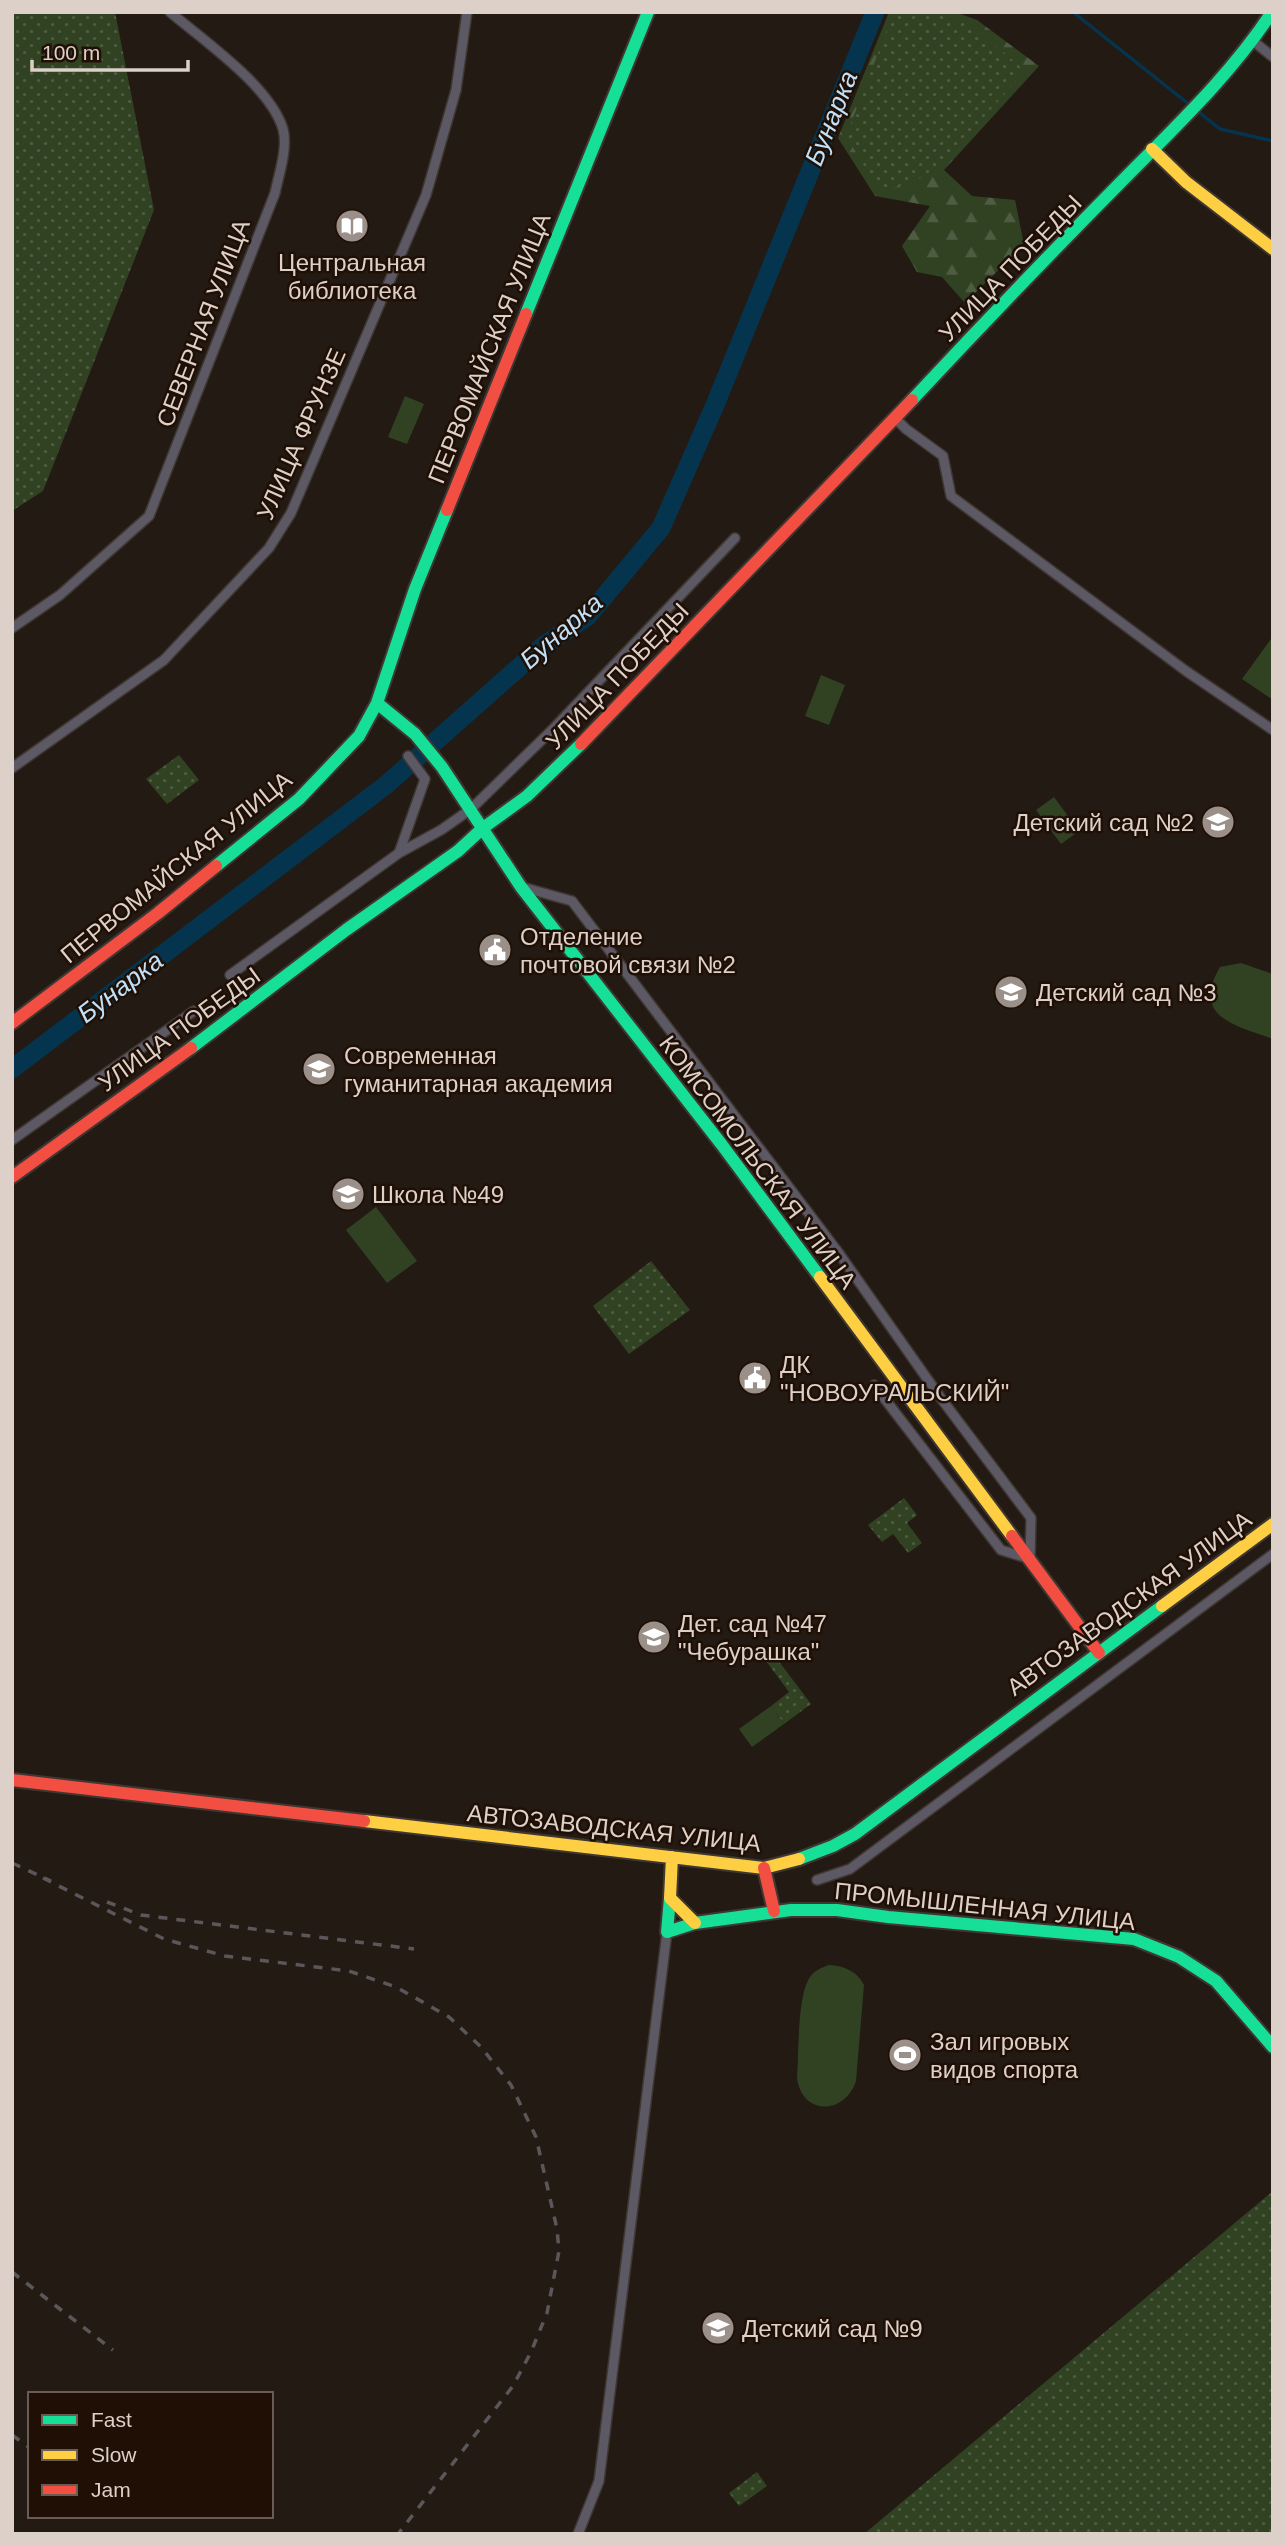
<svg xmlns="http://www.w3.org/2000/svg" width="1285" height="2546" font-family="Helvetica,sans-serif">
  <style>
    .forest { fill: url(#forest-firs) }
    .park { fill: url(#park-dots) }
    .garden { fill: #314223 }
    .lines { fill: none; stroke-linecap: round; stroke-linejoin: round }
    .stream { stroke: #05354e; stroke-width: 3.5 }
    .river { stroke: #05354e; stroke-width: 19 }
    .street-casing { stroke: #3f3732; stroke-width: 12 }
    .fast-casing { stroke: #3f3732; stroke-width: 16 }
    .slow-casing { stroke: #3f3732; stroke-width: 16 }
    .jam-casing { stroke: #3f3732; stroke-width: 16 }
    .street { stroke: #5c5864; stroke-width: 9 }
    .fast { stroke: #16e098; stroke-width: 12 }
    .slow { stroke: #ffcf43; stroke-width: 12 }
    .jam { stroke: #f24e42; stroke-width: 12 }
    .rail { stroke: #5b5659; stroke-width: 3.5; stroke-dasharray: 9 9; stroke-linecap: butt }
    .labels { text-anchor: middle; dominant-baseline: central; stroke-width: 5; stroke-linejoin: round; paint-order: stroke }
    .poi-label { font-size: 24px; fill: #dcd0c9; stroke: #1f0f05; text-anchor: start }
    .street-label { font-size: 24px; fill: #dcd0c9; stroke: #1f0f05 }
    .water-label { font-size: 26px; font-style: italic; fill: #c0e1f9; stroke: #1f0f05 }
  </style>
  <defs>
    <pattern id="forest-firs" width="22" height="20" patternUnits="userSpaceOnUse" patternTransform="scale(1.75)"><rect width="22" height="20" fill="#314223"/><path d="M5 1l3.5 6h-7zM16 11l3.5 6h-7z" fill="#4e5c42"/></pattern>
    <pattern id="park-dots" width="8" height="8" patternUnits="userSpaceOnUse" patternTransform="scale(1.75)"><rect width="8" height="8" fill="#314223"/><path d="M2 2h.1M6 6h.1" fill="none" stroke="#4e5c42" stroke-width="1.8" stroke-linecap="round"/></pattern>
  </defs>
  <rect width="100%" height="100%" fill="#231a13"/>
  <path class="forest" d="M889,12H955L977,20L1039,66L944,170L972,196L1015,200L1024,245L965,303L942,277L917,272L902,246L930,206L875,196L838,138Z"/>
  <path class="park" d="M12,12H115L154,210L43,491L12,511Z
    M894,12H935L976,28L1025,71L942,164L917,180L880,192L846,136Z
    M179,755L199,780L167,804L146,779Z
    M651,1261L690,1310L629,1354L593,1306Z
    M904,1498L917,1515L907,1523L922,1543L908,1553L893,1534L882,1542L868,1525Z
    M774,1655L811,1704L784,1724L771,1706L789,1692L766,1661Z
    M1273,2191V2534H864Z
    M757,2472L767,2486L739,2506L729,2493Z"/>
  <path class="garden" d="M405,396L424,404L407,444L388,437Z
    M1273,636V700L1242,679Z
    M821,675L845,685L829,725L805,716Z
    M1054,797L1079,831L1061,844L1036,810Z
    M1241,963L1273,974V1039C1234,1025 1191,1017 1220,967Z
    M376,1207L417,1261L387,1283L346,1230Z
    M771,1706L784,1724L752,1747L739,1729Z
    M829,1965C844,1966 857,1971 864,1985L856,2081C845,2115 802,2116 797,2078C799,2054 797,1996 810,1977C815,1970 821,1968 829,1965Z"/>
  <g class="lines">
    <path class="stream" d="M1073,12L1220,129L1273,141"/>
    <path class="river" d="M12,1069L386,785L543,646L588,616L661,528L715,405L875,12"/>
    <defs>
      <path id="street" d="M1253,41L1273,57
        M895,418L906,429L943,456L951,496L1186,671L1273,730
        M12,628L60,595L149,516L275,193C279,174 288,148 283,129C270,86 204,41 170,12
        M12,768L164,660L269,548L291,513L426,195L456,90L467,12
        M399,853L425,779L408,756
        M522,887L572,901L838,1252L940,1397L1031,1518L1030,1559L1001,1550L874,1385
        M230,975L399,853L441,830L471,809L553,729L735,538
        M12,1140L194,1011
        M817,1880L850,1869L1273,1554
        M578,2534L599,2481L667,1932"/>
      <path id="fast" d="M526,314L648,12
        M912,400C980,327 1049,255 1119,184C1173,129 1230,76 1272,12
        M377,703L415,734L442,767L521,887L722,1145L820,1277
        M216,866L299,799L359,736L377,703L415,589L447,510
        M191,1048L346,930L458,851L483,828L527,796L581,744
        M799,1859L833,1846L855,1834L1162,1606
        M670,1898L667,1932L695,1923L791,1910H837L888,1917L1134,1939L1179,1957L1216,1981L1273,2047"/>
      <path id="slow" d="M1152,149L1186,182L1273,249
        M820,1277L1012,1536
        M1162,1606L1273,1524
        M364,1821L764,1868L799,1859
        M672,1857L670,1898L695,1923"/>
      <path id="jam" d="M447,510L526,314
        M581,744L912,400
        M12,1023L158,913L216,866
        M12,1177L191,1048
        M1012,1536L1099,1653
        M12,1780L364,1821
        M764,1868L774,1911"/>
    </defs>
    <use href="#street" class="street-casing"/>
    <use href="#fast" class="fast-casing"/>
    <use href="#slow" class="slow-casing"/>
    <use href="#jam" class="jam-casing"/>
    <use href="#street" class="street"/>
    <use href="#fast" class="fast"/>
    <use href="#slow" class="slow"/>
    <use href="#jam" class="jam"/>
    <path class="rail" d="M12,1863L51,1881
      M43,1878L164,1939L225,1956L349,1971L396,1987L449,2017L481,2047L511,2085L536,2137L557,2229L559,2251L547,2313L531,2352L513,2386L398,2534
      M107,1902L141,1915L414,1949
      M12,2272L113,2350
      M12,2435L30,2448"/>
  </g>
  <defs>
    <symbol id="library-disc" viewBox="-11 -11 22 22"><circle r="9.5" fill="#9b9089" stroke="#1f0f05"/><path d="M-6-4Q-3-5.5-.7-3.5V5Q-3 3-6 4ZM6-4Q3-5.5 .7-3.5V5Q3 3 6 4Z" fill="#fff"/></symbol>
    <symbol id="school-disc" viewBox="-11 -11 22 22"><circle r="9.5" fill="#9b9089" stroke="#1f0f05"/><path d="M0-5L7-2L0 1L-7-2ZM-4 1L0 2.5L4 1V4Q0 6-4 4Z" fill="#fff"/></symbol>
    <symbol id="civic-disc" viewBox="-11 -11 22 22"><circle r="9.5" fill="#9b9089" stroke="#1f0f05"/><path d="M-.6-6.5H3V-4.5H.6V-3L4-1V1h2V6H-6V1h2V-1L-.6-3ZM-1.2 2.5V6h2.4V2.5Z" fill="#fff"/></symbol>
    <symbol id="university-disc" viewBox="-11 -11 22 22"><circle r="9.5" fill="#9b9089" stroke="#1f0f05"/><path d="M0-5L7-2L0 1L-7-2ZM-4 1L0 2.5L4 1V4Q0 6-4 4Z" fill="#fff"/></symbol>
    <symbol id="stadium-disc" viewBox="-11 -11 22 22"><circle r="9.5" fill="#9b9089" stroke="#1f0f05"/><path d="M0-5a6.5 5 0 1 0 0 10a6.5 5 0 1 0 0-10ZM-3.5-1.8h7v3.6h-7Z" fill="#fff"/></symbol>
  </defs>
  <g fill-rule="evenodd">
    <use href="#library-disc" x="333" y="207" width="38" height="38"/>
    <use href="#school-disc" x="1199" y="803" width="38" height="38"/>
    <use href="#civic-disc" x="476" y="931" width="38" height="38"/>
    <use href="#school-disc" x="992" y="973" width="38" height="38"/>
    <use href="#university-disc" x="300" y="1050" width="38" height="38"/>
    <use href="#school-disc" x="329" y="1175" width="38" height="38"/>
    <use href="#civic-disc" x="736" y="1359" width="38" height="38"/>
    <use href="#school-disc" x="635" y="1618" width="38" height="38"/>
    <use href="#stadium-disc" x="886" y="2036" width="38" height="38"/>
    <use href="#school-disc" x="699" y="2309" width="38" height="38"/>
  </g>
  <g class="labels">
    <g class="poi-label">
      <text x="352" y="262" text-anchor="middle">Центральная<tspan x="352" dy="28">библиотека</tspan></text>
      <text x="1194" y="822" text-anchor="end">Детский сад №2</text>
      <text x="520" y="936">Отделение<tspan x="520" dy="28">почтовой связи №2</tspan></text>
      <text x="1036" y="992">Детский сад №3</text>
      <text x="344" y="1055">Современная<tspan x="344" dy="28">гуманитарная академия</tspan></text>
      <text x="372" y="1194">Школа №49</text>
      <text x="780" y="1364">ДК<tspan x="780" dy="28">"НОВОУРАЛЬСКИЙ"</tspan></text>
      <text x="678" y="1623">Дет. сад №47<tspan x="678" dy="28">"Чебурашка"</tspan></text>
      <text x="930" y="2041">Зал игровых<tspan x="930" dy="28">видов спорта</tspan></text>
      <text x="742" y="2328">Детский сад №9</text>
    </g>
    <g class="street-label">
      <text transform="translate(1010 268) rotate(-46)">УЛИЦА ПОБЕДЫ</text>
      <text transform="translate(203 323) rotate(-69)">СЕВЕРНАЯ УЛИЦА</text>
      <text transform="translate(489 348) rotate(-68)">ПЕРВОМАЙСКАЯ УЛИЦА</text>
      <text transform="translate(301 434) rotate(-66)">УЛИЦА ФРУНЗЕ</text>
      <text transform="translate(617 676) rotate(-46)">УЛИЦА ПОБЕДЫ</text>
      <text transform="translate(176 867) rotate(-39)">ПЕРВОМАЙСКАЯ УЛИЦА</text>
      <text transform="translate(179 1029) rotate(-36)">УЛИЦА ПОБЕДЫ</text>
      <text transform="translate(758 1162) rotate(53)">КОМСОМОЛЬСКАЯ УЛИЦА</text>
      <text transform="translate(1129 1603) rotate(-36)">АВТОЗАВОДСКАЯ УЛИЦА</text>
      <text transform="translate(614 1828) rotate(6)">АВТОЗАВОДСКАЯ УЛИЦА</text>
      <text transform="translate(985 1906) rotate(6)">ПРОМЫШЛЕННАЯ УЛИЦА</text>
    </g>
    <g class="water-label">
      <text transform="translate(831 118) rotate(-68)">Бунарка</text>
      <text transform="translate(561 631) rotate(-41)">Бунарка</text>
      <text transform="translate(120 987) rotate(-37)">Бунарка</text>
    </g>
  </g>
  <rect width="1285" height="2546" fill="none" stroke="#dcd0c9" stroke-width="28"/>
  <rect x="28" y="2392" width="245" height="126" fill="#1f0f05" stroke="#6b5c53" stroke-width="2"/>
  <rect x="42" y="2415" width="35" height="10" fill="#16e098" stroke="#6b5c53" stroke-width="2"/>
  <text x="91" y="2427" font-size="21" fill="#dcd0c9">Fast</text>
  <rect x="42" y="2450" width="35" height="10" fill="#ffcf43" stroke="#6b5c53" stroke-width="2"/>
  <text x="91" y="2462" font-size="21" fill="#dcd0c9">Slow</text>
  <rect x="42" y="2485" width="35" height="10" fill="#f24e42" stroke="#6b5c53" stroke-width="2"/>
  <text x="91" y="2497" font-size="21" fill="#dcd0c9">Jam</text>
  <path d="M32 60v10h156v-10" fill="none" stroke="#dcd0c9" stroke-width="3.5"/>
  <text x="42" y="60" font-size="21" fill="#dcd0c9" stroke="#1f0f05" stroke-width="5" paint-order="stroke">100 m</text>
</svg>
